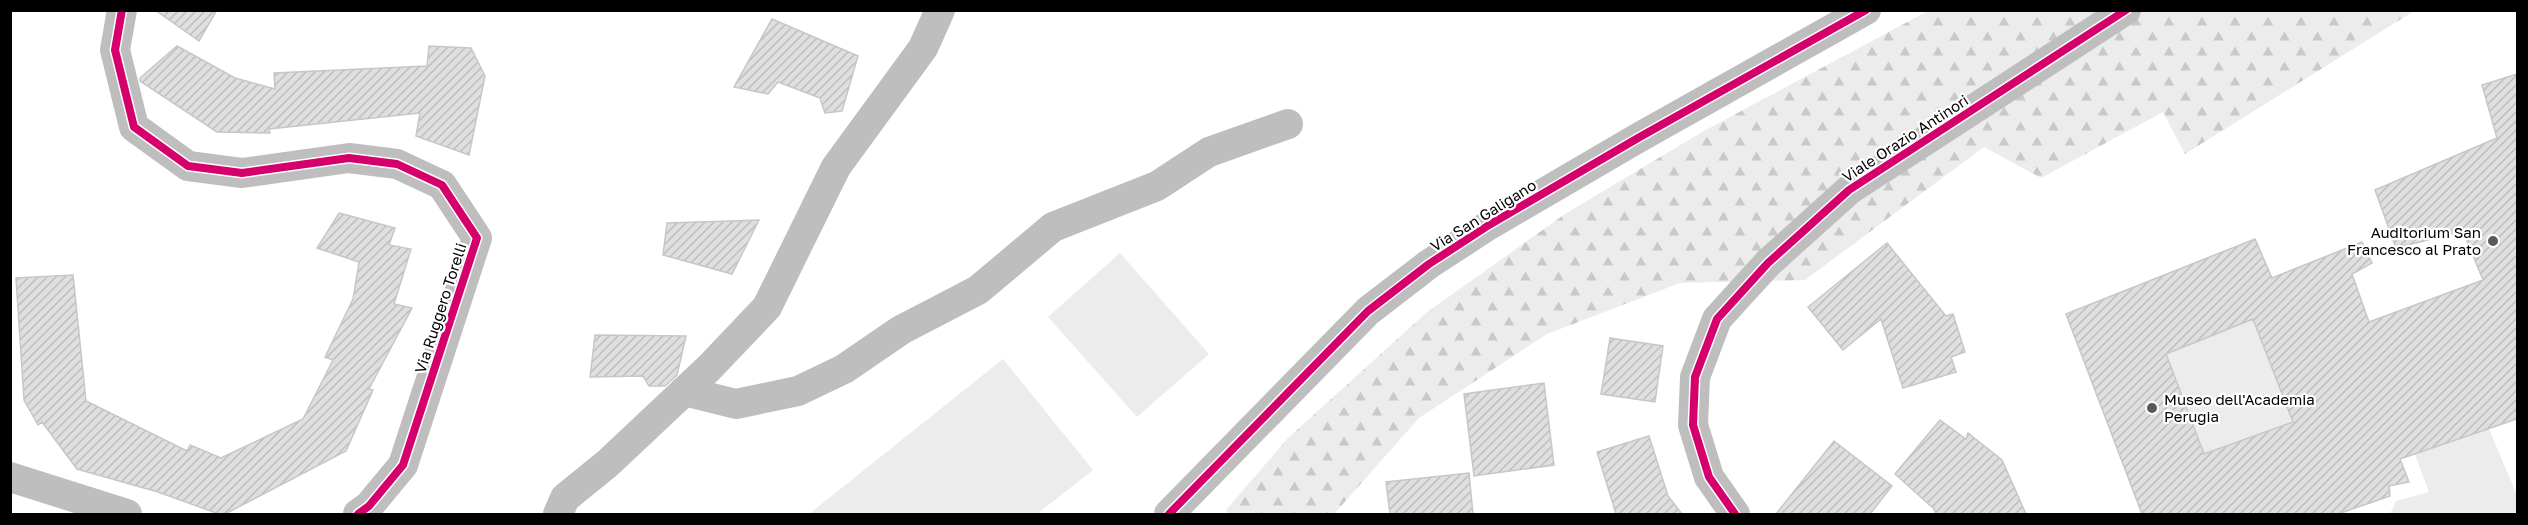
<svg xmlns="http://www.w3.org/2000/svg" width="2528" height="525" font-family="'Golos Text',sans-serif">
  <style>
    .forest { fill: url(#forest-firs) }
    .garden { fill: #ececec }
    .building { fill: url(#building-hatch); stroke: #c7c7c7; stroke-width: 1.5; fill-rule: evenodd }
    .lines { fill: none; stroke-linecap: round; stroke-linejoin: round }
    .minor { stroke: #bebebe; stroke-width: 30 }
    .cycleway-casing { stroke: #fff; stroke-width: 11 }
    .cycleway { stroke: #d6006c; stroke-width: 8 }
    .poi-dot { fill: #595959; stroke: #fff; stroke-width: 2 }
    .labels { text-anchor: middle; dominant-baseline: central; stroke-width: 4.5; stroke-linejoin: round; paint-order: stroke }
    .street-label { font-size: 15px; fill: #000; stroke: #fff }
    .poi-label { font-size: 15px; fill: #000; stroke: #fff; text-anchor: end }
  </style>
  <defs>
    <pattern id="forest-firs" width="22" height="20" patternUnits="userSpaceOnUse" patternTransform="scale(1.5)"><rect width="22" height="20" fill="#ececec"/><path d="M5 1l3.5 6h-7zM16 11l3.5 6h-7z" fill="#c9c9c9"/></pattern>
    <pattern id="building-hatch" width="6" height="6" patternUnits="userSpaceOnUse" patternTransform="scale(1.5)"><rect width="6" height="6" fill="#dfdfdf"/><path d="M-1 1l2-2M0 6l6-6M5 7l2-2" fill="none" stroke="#bebebe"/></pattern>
  </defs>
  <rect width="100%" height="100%" fill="#fff"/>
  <path class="forest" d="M1928,11H2414L2185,154L2163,112L2041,178L1984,147L1805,280L1680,283L1547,334L1419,418L1334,514H1230L1226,510L1287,439L1426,313L1565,214L1702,132Z"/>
  <path class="garden" d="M1120,253L1209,354L1137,417L1048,317Z
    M2253,319L2293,422L2204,454L2166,354Z
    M1003,359L1093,470L1037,514H809Z
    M2489,429L2517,495V514H2390L2396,501L2429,492L2415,454Z"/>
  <path class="building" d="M155,10H217L199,41Z
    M772,19L858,56L842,111L825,113L820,98L778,82L768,94L734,87Z
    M177,46L235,78L275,89L274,73L427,66L429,46L471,48L485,76L469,155L416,136L420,113L269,129L270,133L217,132L140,81V78Z
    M2517,74V419L2400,459L2409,482L2389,486L2390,496L2338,514H2142L2066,314L2255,239L2272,278L2362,242L2372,263L2352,274L2369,322L2483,280L2463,231L2396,248L2375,190L2497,138L2482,85ZM2253,319L2293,422L2204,454L2166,354Z
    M339,213L395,228L389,245L411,249L394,304L412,308L369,389L373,390L346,451L225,514H219L158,492L77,469L42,422L38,425L24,400L16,278L73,275L86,401L187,451L190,445L221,458L303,419L333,360L325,357L353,299L359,262L317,248Z
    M759,220L732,274L663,255L667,223Z
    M1887,243L1946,316L1953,314L1965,352L1951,357L1956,372L1903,388L1881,319L1843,350L1808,307Z
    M595,335L686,336L677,375L665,386H649L643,376L590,377Z
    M1610,338L1663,346L1655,402L1601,394Z
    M1544,383L1554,465L1474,476L1464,394Z
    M1940,420L1966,439L1968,433L2002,460L2026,514H1936L1934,509L1895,474Z
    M1649,436L1668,496L1682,514H1616L1597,452Z
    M1834,441L1892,486L1870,514H1776Z
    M1469,473L1473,514H1390L1386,482Z"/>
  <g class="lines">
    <path class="minor" d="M122,10L115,50L134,127L188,166L242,173L349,158L397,164L442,185L477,238L403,465L369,506L358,514
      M684,391L736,404L798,391L844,369L901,330L978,290L1053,227L1157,186L1209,152L1288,124
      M10,477L127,514
      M558,514L565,498L608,463L709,368L767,307L836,167L923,48L940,10
      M1169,514L1368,311L1429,264L1489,225L1638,138L1866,10
      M1735,514L1709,477L1693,425L1695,377L1717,319L1768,263L1849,190L2126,10"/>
    <defs>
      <path id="cycleway" d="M122,10L115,50L134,127L188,166L242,173L349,158L397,164L442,185L477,238L403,465L369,506L358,514
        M1169,514L1368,311L1429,264L1489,225L1638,138L1866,10
        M1735,514L1709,477L1693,425L1695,377L1717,319L1768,263L1849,190L2126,10"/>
    </defs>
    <use href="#cycleway" class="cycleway-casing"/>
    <use href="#cycleway" class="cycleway"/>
  </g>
  <g class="poi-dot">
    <circle cx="2493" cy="241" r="6"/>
    <circle cx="2152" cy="408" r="6"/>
  </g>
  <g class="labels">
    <g class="street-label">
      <text transform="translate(1905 138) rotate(-33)">Viale Orazio Antinori</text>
      <text transform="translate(1483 215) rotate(-32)">Via San Galigano</text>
      <text transform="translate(440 308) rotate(-72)">Via Ruggero Torelli</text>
    </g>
    <g class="poi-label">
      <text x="2481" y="232">Auditorium San<tspan x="2481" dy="17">Francesco al Prato</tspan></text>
      <text x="2164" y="399" text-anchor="start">Museo dell'Academia<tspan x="2164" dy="17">Perugia</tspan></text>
    </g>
  </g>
  <rect width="2528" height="525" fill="none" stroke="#000000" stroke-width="24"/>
</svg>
